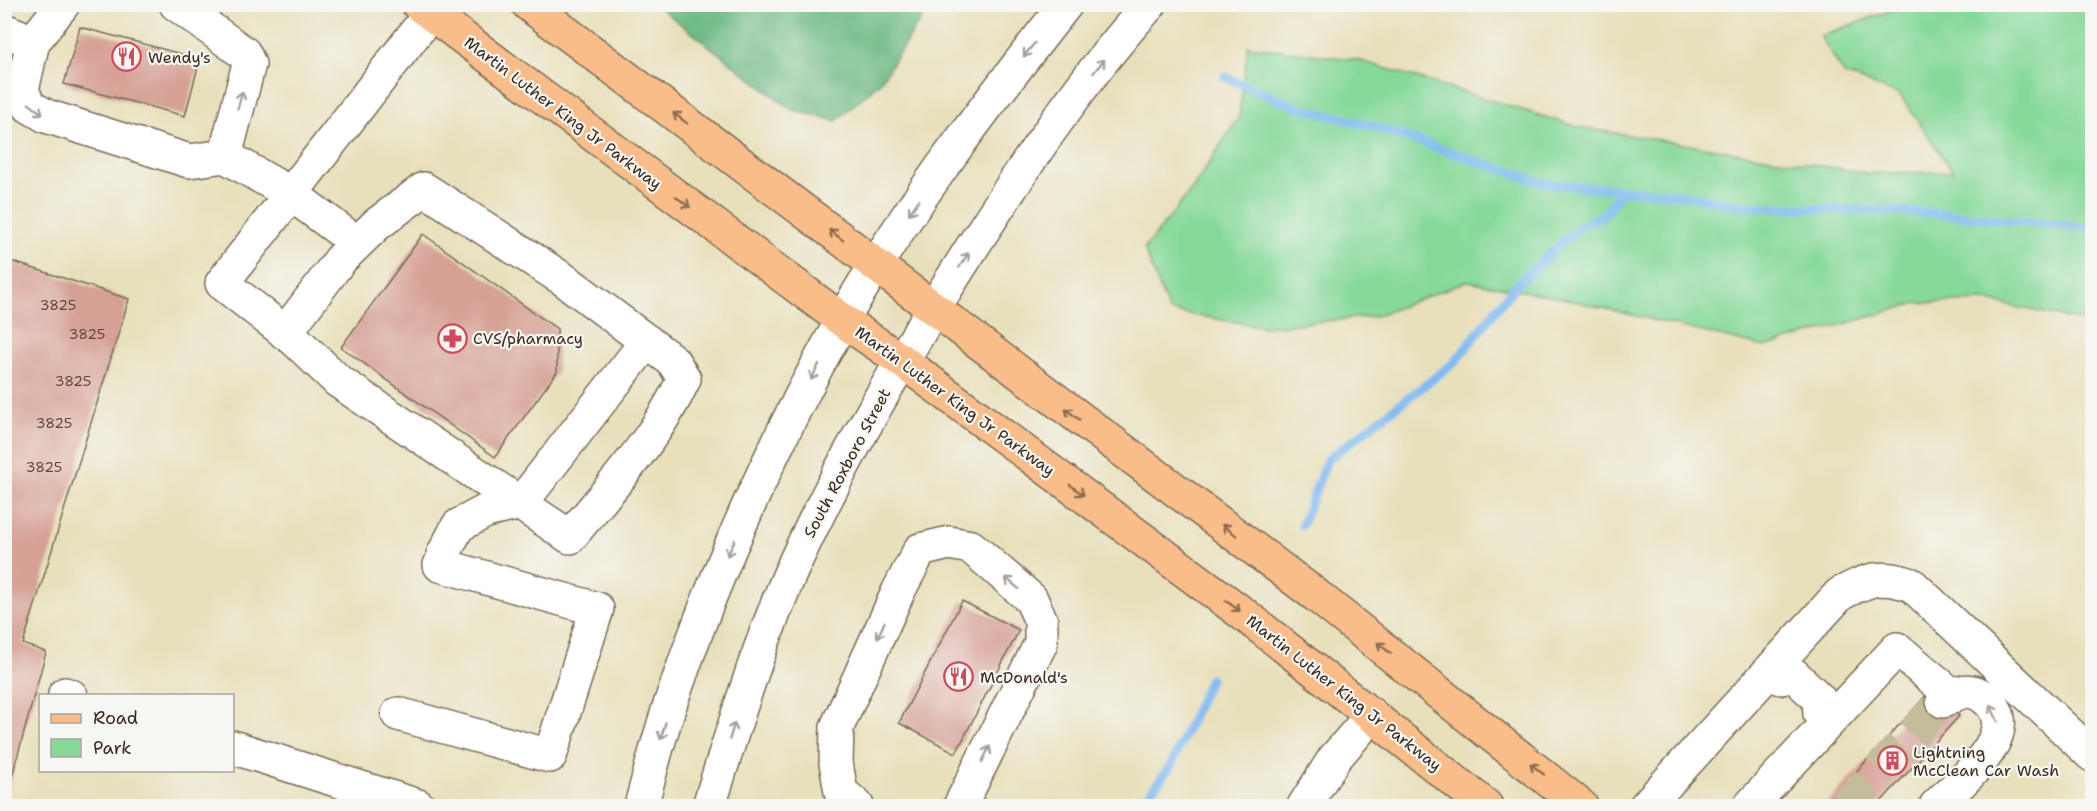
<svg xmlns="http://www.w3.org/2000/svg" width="2097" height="811" font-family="'Shantell Sans',sans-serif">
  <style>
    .green { fill: #86d99a; stroke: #60825c; stroke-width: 1.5 }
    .forest { fill: #6cb982; stroke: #547250; stroke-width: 1.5 }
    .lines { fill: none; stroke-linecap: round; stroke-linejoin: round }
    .stream { stroke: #81bbf2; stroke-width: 9 }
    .building { fill: #d6a094 }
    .minor-tunnel { stroke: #c5bc9c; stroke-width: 33; stroke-dasharray: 33 16; stroke-linecap: butt }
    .minor-casing { stroke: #786a55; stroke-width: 36 }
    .major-casing { stroke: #786a55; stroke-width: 36 }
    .minor { stroke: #fff; stroke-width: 33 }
    .major { stroke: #f9bd89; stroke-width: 33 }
    .oneway { stroke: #a79f9a }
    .oneway2 { stroke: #906c4e }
    .labels { text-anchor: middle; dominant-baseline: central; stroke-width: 4.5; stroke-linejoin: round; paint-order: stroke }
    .number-label { font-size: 14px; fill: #62483c }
    .poi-label { font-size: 16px; fill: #3b2a1e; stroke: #f6f6f2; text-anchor: start }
    .street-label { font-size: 16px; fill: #3b2a1e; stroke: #f6f6f2 }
  </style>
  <rect width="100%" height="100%" fill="#f6f6f2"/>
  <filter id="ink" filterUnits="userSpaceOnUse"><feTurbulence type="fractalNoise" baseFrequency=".0167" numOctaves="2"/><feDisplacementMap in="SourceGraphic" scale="12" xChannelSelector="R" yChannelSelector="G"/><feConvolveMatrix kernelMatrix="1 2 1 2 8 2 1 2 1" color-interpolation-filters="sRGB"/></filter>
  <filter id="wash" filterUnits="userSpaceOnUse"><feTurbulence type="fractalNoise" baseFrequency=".008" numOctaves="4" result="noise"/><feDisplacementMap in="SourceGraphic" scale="24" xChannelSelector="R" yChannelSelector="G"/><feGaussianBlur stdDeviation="1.35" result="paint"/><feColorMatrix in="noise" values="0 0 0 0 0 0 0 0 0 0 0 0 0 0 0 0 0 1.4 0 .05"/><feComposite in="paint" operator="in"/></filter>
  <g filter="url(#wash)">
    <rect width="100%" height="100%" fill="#e8e0bb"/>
    <path class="green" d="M1909,4L2092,5V323L1988,301L1917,303L1765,347L1562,298L1467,281L1376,316L1266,327L1169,311L1144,249L1193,188L1239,117L1248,46L1358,60L1578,127L1866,173L1953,172L1900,95L1844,74L1820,36Z"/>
    <path class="forest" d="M656,5H930L880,82L836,121L792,110Z"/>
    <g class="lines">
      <path class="stream" d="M1225,77L1294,106L1375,127L1547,184L1677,194L1746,206L1932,213L2092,228
        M1302,525L1327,460L1455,362L1515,286L1580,226L1604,215L1622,190
        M1140,806L1170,767L1210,679"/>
    </g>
    <g id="blocks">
      <path class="building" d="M80,27L200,59L185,116L64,84Z
        M423,234L557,329V372L495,457L341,347Z
        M4,259L129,299L23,644L46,652L5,802Z
        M962,601L1019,630L956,753L899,723Z
        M1931,690L1959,716L1877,806H1825Z"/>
    </g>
  </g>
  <g filter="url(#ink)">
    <use href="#blocks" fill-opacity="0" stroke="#786a55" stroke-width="1.5"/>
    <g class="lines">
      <path class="minor-tunnel" d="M1845,806L1943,701"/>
      <defs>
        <path id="minor" d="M63,4L33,42L22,90L29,106L46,116L189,161L225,156L291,194L357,243
          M176,4L244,53L249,64L225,156
          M4,30L33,42
          M285,333L341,259L376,225L424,189L566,281L673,361L684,379C657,438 610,488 570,537L338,381L295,340L222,283L430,14
          M443,555L458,526L486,511L521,503L647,341
          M1770,671L1781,678L1794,675L1819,699L1820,714
          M65,694L71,696
          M398,714L550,756L597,609L440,565
          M232,747L418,806
          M641,806C651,770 660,732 673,696C716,570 777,435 843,319C907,208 986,105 1066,4
          M709,806C735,723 761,637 797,558C850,444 914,337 982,232C1033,153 1086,75 1150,4
          M857,806L841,792L836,763L837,727L899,590L920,550L949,543L971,547L1031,599L1041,621V643L960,806
          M1304,806L1334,759L1372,715
          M1646,806L1840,594C1869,579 1881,574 1912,585L2092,755
          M1750,806L1897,649L1952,695
          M1936,806C1959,783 2027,731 1985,698C1969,686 1958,692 1943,701"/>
        <path id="major" d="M418,4L842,320L902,361L1246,616L1486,806
          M528,4L1317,596L1581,806"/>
      </defs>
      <use href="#minor" class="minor-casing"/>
      <use href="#major" class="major-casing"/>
      <use href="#minor" class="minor"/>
      <use href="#major" class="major"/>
    </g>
    <defs><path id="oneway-shaft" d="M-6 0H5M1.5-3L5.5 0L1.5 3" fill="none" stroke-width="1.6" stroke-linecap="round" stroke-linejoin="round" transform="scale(1.5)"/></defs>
    <g class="oneway">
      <use href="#oneway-shaft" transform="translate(1029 50) rotate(129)"/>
      <use href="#oneway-shaft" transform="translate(1099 66) rotate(-51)"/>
      <use href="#oneway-shaft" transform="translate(240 100) rotate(-75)"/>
      <use href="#oneway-shaft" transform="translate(36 109) rotate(37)"/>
      <use href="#oneway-shaft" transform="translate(914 207) rotate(125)"/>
      <use href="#oneway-shaft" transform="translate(964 260) rotate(-57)"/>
      <use href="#oneway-shaft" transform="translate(815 372) rotate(117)"/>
      <use href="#oneway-shaft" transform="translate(731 548) rotate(115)"/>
      <use href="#oneway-shaft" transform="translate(1012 583) rotate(-139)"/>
      <use href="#oneway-shaft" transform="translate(881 630) rotate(114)"/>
      <use href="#oneway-shaft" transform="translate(1994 713) rotate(-115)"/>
      <use href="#oneway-shaft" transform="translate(663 731) rotate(106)"/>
      <use href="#oneway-shaft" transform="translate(732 731) rotate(-73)"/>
      <use href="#oneway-shaft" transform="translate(986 754) rotate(-64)"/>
    </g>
    <g class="oneway2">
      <use href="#oneway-shaft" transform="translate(680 118) rotate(-143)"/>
      <use href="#oneway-shaft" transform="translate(683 202) rotate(37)"/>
      <use href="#oneway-shaft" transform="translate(836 235) rotate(-143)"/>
      <use href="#oneway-shaft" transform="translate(1072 414) rotate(-143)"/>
      <use href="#oneway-shaft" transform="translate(1077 490) rotate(37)"/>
      <use href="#oneway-shaft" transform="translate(1229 530) rotate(-143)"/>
      <use href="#oneway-shaft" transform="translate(1233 606) rotate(36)"/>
      <use href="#oneway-shaft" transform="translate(1384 648) rotate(-142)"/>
      <use href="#oneway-shaft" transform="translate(1537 769) rotate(-141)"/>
    </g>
  </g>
  <defs>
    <symbol id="restaurant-ring" viewBox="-11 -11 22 22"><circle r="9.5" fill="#f6f6f2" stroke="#d1495b" stroke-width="1.5"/><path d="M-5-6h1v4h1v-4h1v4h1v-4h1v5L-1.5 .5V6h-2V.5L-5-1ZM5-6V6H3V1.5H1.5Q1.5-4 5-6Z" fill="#d1495b"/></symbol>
    <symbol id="pharmacy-ring" viewBox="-11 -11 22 22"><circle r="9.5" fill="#f6f6f2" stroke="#d1495b" stroke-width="1.5"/><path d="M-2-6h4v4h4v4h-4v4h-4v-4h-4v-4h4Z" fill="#d1495b"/></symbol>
    <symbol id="building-ring" viewBox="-11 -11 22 22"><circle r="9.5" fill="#f6f6f2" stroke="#d1495b" stroke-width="1.5"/><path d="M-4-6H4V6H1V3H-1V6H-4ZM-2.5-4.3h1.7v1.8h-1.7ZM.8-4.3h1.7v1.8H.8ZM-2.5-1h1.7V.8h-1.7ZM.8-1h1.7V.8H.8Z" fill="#d1495b"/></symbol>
  </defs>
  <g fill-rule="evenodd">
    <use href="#restaurant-ring" x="110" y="40" width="33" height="33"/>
    <use href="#pharmacy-ring" x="436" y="322" width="33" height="33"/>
    <use href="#restaurant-ring" x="942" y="660" width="33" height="33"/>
    <use href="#building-ring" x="1876" y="744" width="33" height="33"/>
  </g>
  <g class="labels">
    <g class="number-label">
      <text x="58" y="305">3825</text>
      <text x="87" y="334">3825</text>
      <text x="73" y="381">3825</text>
      <text x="54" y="423">3825</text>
      <text x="44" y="467">3825</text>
    </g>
    <g class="poi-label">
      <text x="148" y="57">Wendy's</text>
      <text x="473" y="338">CVS/pharmacy</text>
      <text x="980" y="677">McDonald's</text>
      <text x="1913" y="752">Lightning<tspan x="1913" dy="18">McClean Car Wash</tspan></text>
    </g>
    <g class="street-label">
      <text transform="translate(563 113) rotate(37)">Martin Luther King Jr Parkway</text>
      <text transform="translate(955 401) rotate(36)">Martin Luther King Jr Parkway</text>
      <text transform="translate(847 463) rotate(-62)">South Roxboro Street</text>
      <text transform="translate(1344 693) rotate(38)">Martin Luther King Jr Parkway</text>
    </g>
  </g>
  <rect width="2097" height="811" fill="none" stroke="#f6f6f2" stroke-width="24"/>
  <rect x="39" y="694" width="195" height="78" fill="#f6f6f2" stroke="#aba49d" stroke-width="1.5"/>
  <rect x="51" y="714" width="30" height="9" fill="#f9bd89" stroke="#aba49d" stroke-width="1.5"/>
  <text x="93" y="724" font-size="18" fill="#3b2a1e">Road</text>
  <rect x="51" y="739" width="30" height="18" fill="#86d99a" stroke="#aba49d" stroke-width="1.5"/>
  <text x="93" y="754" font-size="18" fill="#3b2a1e">Park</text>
</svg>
